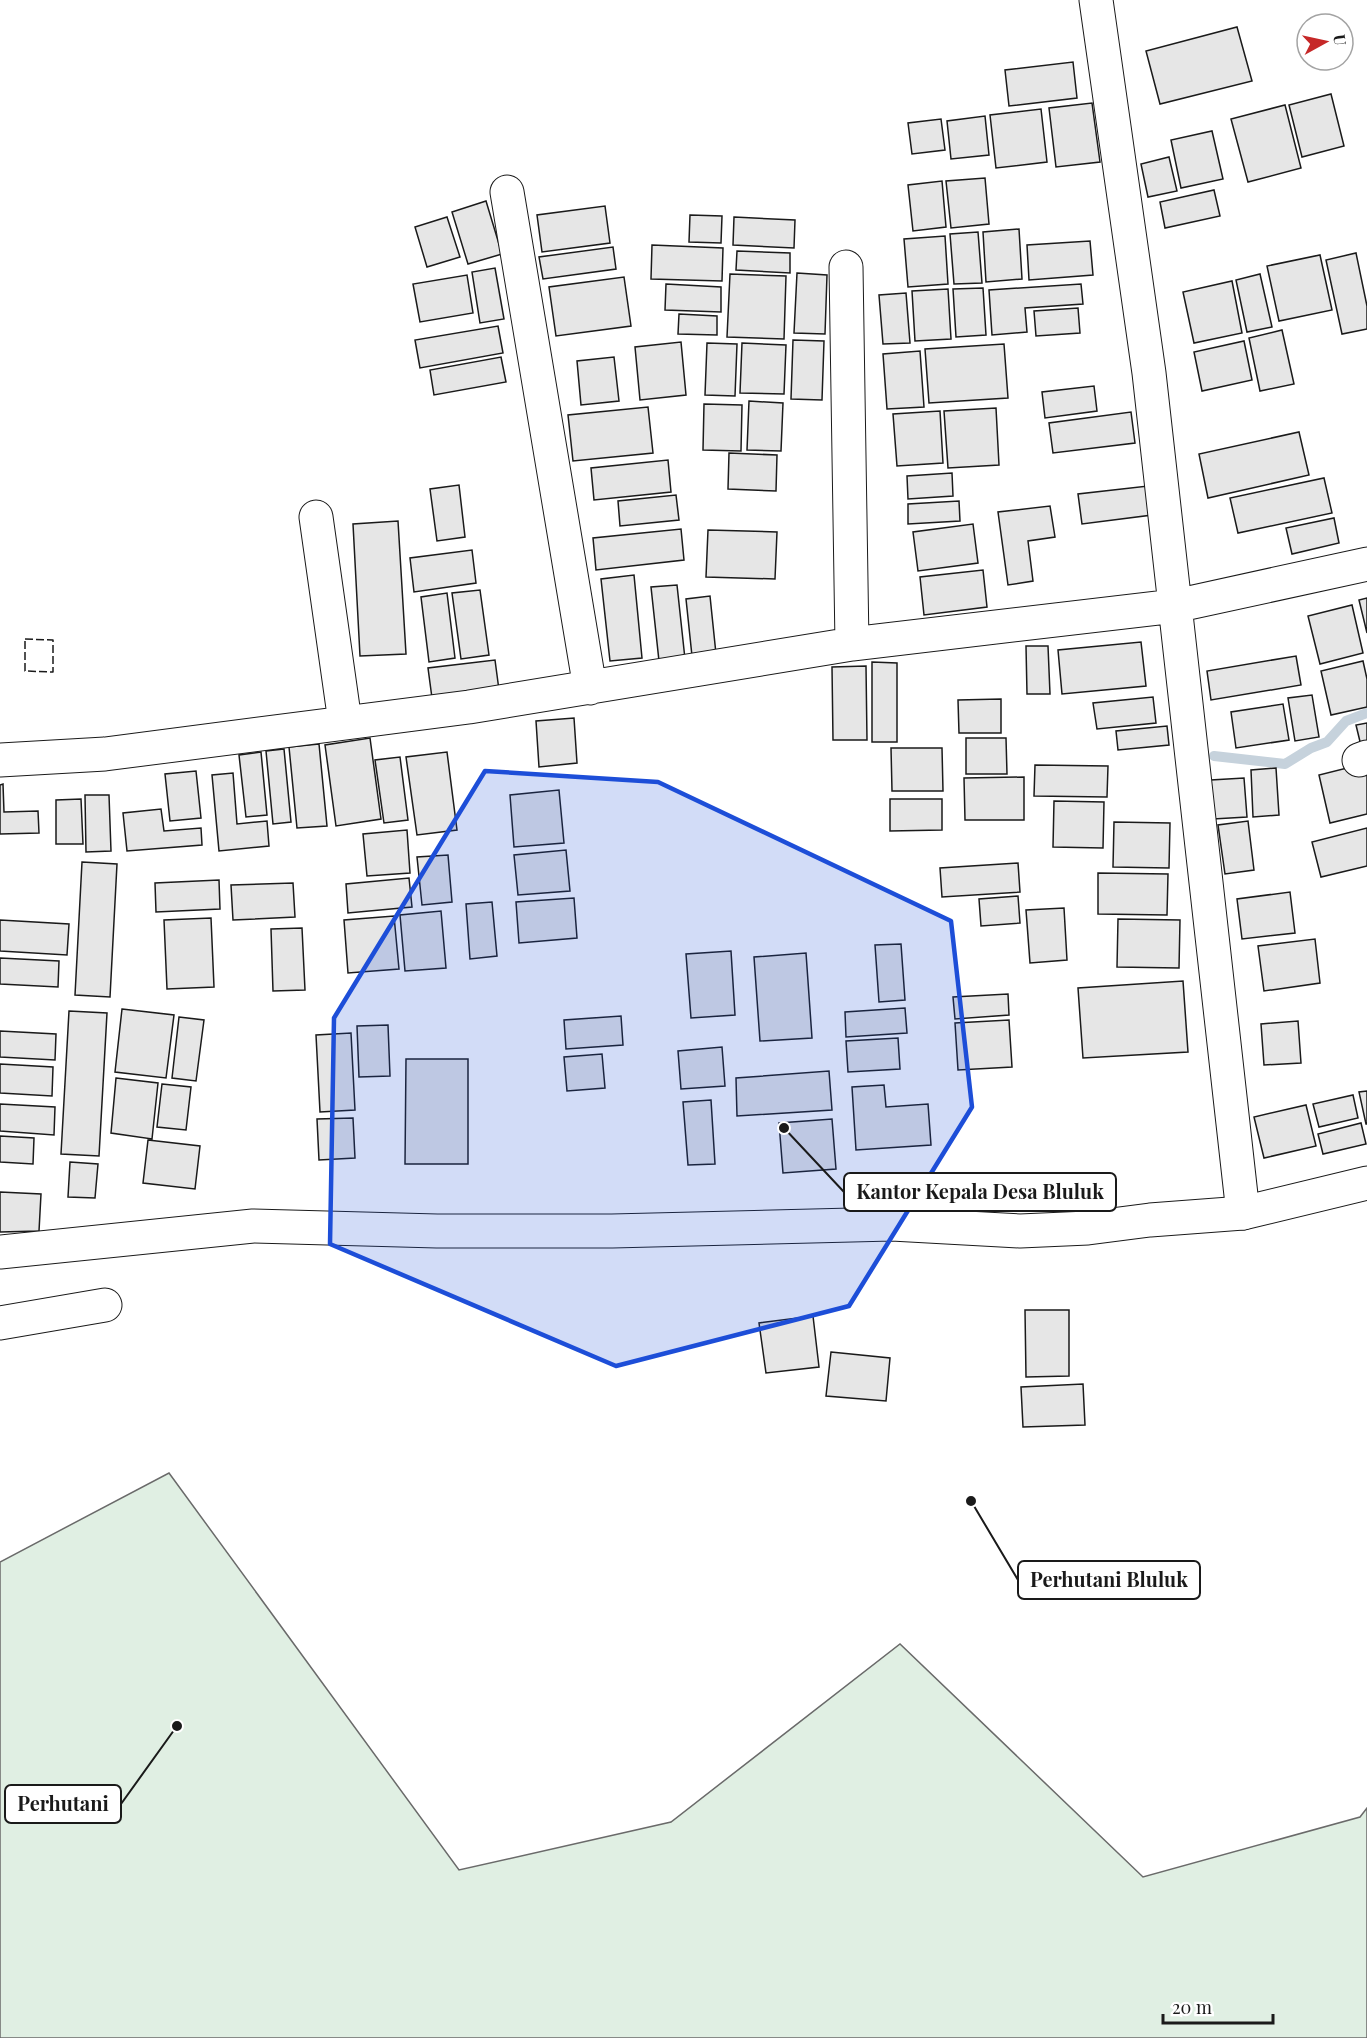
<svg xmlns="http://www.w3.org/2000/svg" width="1367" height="2038" font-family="'Playfair Display',serif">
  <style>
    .green { fill: #e0efe3; stroke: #6a6a6a; stroke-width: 1.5 }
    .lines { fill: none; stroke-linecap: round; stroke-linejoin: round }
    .stream { stroke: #c6d2dc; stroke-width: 10 }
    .building { fill: #e6e6e6; stroke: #1a1a1a; stroke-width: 1.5 }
    .minor-casing { stroke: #1a1a1a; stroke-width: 35 }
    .secondary-casing { stroke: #1a1a1a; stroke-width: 35 }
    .minor { stroke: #fff; stroke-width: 33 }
    .secondary { stroke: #fff; stroke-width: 33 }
    .fence { stroke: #1a1a1a; stroke-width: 1.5; stroke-dasharray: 8 3; stroke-linecap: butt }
    .marked { fill: #1d4ed8; fill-opacity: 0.2; stroke: #1d4ed8; stroke-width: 4.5; stroke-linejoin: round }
    .leader { fill: none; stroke: #1a1a1a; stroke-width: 2 }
    .callout-dot { fill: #1a1a1a; stroke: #fff; stroke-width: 2 }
    .callout { fill: #fff; stroke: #1a1a1a; stroke-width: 2 }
    .callout-label { font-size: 20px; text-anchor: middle; font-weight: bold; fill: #1a1a1a }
  </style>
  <rect width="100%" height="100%" fill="#fff"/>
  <path class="green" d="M169,1473L459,1870L671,1822L900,1644L1143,1877L1360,1817L1367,1808V2038H0V1562Z"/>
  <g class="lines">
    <path class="stream" d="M1214,756L1285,764L1311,748L1327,742L1346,721L1367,713"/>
  </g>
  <path class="building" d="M1237,27L1252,81L1160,104L1146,51Z
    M1073,62L1077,98L1009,106L1005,70Z
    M1331,94L1344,146L1302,157L1289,105Z
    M1092,103L1100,162L1056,167L1049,108Z
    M1285,105L1301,168L1248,182L1231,119Z
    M1041,109L1047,162L996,168L990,115Z
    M985,116L989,155L951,159L947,121Z
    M941,119L945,150L912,154L908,123Z
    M1212,131L1223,179L1181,188L1171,140Z
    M1169,157L1177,191L1148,197L1141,164Z
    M985,178L989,224L951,228L946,181Z
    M942,181L946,227L913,231L908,185Z
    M1214,190L1220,216L1165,228L1160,202Z
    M486,201L502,254L468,264L452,212Z
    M605,206L610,243L542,252L537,215Z
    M690,215L722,216L721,243L689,242Z
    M447,217L460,257L427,267L415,227Z
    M734,217L795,220L794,248L733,245Z
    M1019,229L1022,279L986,282L983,232Z
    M978,232L982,283L954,284L950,234Z
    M945,236L948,284L908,287L904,239Z
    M1090,241L1093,275L1029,280L1027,245Z
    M652,245L723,248L722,281L651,279Z
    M613,247L616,269L543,279L539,257Z
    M737,251L790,253V273L736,270Z
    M1356,253L1367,306V329L1342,334L1326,260Z
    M1320,255L1332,310L1279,321L1267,266Z
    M495,268L504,319L480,323L472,272Z
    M797,273L827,275L825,334L794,333Z
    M730,274L786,276L784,339L727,337Z
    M1260,274L1272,327L1247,332L1236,280Z
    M467,275L473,313L420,322L413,284Z
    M624,277L631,326L556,336L549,287Z
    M1232,281L1242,333L1194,343L1183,292Z
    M666,284L721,287V312L665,310Z
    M1081,284L1083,304L1025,308L1027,332L992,335L989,290Z
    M983,288L986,335L956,337L953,289Z
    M948,289L951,339L915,341L912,291Z
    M906,293L910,343L883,344L879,295Z
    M1078,308L1080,333L1036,336L1034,311Z
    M679,314L717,316V335L678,334Z
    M498,326L503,353L420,368L415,340Z
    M1282,330L1294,384L1260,391L1249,338Z
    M793,340L824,341L822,400L791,399Z
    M1244,341L1252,380L1202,391L1194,352Z
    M681,342L686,395L640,400L635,347Z
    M707,343L737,344L735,396L705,395Z
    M742,343L786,345L784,394L740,393Z
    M1004,344L1008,398L929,403L925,349Z
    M920,351L924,407L887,409L883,354Z
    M501,357L506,382L434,395L430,370Z
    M614,357L619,401L581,405L577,361Z
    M1094,386L1097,411L1045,418L1042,392Z
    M749,401L783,403L781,451L747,450Z
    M704,404L742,405L741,451L703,450Z
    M648,407L653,453L573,461L568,415Z
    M996,408L999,465L948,468L944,411Z
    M940,411L943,463L897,466L893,414Z
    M1131,412L1135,443L1053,453L1049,423Z
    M1299,432L1309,475L1208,498L1199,454Z
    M729,453L777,455L776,491L728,489Z
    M668,460L671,492L594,500L591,468Z
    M952,473L953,496L908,499L907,476Z
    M1324,478L1332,513L1238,533L1230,498Z
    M459,485L465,537L437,541L430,489Z
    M1148,486L1152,515L1082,524L1078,494Z
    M676,495L679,520L620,526L618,501Z
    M959,501L960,521L908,524V504Z
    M1050,506L1055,537L1028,541L1033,581L1008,585L998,512Z
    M1334,518L1339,543L1292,554L1286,528Z
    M398,521L406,654L360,656L353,524Z
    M973,524L978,563L918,571L913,532Z
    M681,529L684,560L596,570L593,538Z
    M708,530L777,532L775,579L706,577Z
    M472,550L476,583L414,592L410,558Z
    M983,570L987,607L924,615L920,577Z
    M634,575L642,658L610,661L601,579Z
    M677,585L685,659L659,661L651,587Z
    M480,590L489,655L461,659L452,593Z
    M447,593L455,658L429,662L421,597Z
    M710,596L716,654L692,656L686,599Z
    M1367,598V633L1359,600Z
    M1352,605L1363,653L1320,664L1308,616Z
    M1141,642L1146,686L1062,694L1058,650Z
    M1026,646H1048L1050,694H1027Z
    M1296,656L1301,685L1211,700L1207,671Z
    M495,660L499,690L432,698L428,668Z
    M1363,661L1367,679V707L1331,715L1321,671Z
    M872,662L897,663V742H872Z
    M866,666L867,740H833L832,667Z
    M1312,695L1319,737L1295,741L1288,698Z
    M1153,697L1156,723L1097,729L1093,703Z
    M1001,699V733H959L958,700Z
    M1283,704L1289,740L1236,748L1231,712Z
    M574,718L577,763L539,767L536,721Z
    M1367,723V753L1363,754L1356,725Z
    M1167,726L1169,745L1118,750L1116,731Z
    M370,738L381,819L336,826L325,745Z
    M966,738H1006L1007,774H966Z
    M319,744L327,826L297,828L289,747Z
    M891,748H942L943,791H892Z
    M284,749L291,822L273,824L266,751Z
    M261,752L267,815L246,817L239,755Z
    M447,752L457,830L417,835L406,757Z
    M400,757L408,820L384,823L375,760Z
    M1367,763V814L1330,823L1319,775Z
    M1035,765L1108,766L1107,797L1034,796Z
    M1276,768L1279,815L1253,817L1251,770Z
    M196,771L201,818L170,821L165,774Z
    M233,773L237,824L267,821L269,846L219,851L212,775Z
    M1024,777V820H965L964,778Z
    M1244,778L1247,817L1213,819L1211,780Z
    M3,784L4,812L38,811L39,833L0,834V785Z
    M559,790L564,843L514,847L510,795Z
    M85,795H109L111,851L86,852Z
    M81,799L83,844H56V800Z
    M890,799H942V830L890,831Z
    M1054,801L1104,802L1103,848L1053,847Z
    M161,809L164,831L201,828L202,845L127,851L123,813Z
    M1248,821L1254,870L1225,874L1218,825Z
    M1114,822L1170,823L1169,868L1113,867Z
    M1367,828V866L1321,877L1312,842Z
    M407,830L410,873L367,876L363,834Z
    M566,850L570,891L518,895L514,855Z
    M448,855L452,902L422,905L417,857Z
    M82,862L117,864L110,997L75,995Z
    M1018,863L1020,892L942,897L940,868Z
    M1098,873L1168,874L1167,915L1098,914Z
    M409,878L412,907L348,913L346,884Z
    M219,880L220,909L156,912L155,883Z
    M293,883L295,917L233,920L231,885Z
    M1290,892L1295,933L1242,939L1237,899Z
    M1018,896L1020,923L981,926L979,899Z
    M574,898L577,938L519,943L516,902Z
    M492,902L497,956L470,959L466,904Z
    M1064,908L1067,960L1030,963L1026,910Z
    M441,911L446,968L405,971L400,915Z
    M394,916L399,969L348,973L344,920Z
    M211,918L214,987L167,989L164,920Z
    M1118,919L1180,920L1179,968L1117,967Z
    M0,920L69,924L67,955L0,951Z
    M302,928L305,990L273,991L271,929Z
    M1315,939L1320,983L1264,991L1258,946Z
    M901,944L905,1000L879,1002L875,945Z
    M731,951L735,1015L691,1018L686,954Z
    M806,953L812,1038L760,1041L754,957Z
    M0,958L59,961L58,987L0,984Z
    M1183,981L1188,1052L1083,1058L1078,988Z
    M1008,994L1009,1015L955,1019L953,997Z
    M905,1008L907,1033L846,1037L845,1012Z
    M122,1009L174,1015L166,1078L115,1072Z
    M69,1011L107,1013L99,1156L61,1154Z
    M621,1016L623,1045L566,1049L564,1020Z
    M179,1017L204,1020L196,1081L172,1078Z
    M1009,1020L1012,1067L958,1070L955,1023Z
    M1298,1021L1301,1063L1264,1065L1261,1024Z
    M388,1025L390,1076L359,1077L357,1026Z
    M0,1031L56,1034L55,1060L0,1057Z
    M351,1033L355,1110L320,1112L316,1035Z
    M898,1038L900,1069L848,1072L846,1041Z
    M722,1047L725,1086L681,1089L678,1051Z
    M602,1054L605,1088L567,1091L564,1057Z
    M406,1059H468V1164H405Z
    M0,1064L53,1067L52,1096L0,1093Z
    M829,1071L832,1110L737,1116L736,1078Z
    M116,1078L158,1083L152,1139L111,1133Z
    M162,1084L191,1087L186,1130L157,1127Z
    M884,1085L886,1107L928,1104L931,1145L856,1150L852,1087Z
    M1367,1091V1124H1366L1359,1092Z
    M1353,1095L1358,1118L1319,1127L1313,1104Z
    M711,1100L715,1164L688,1165L683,1102Z
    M0,1104L55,1107L54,1135L0,1131Z
    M1306,1105L1316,1146L1264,1158L1254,1117Z
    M353,1118L355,1158L319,1160L317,1119Z
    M832,1119L836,1169L783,1173L779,1123Z
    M1361,1123L1366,1144L1323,1154L1318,1134Z
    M0,1136L34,1138L33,1164L0,1162Z
    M148,1140L200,1146L195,1189L143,1183Z
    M70,1162L98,1164L95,1198L68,1197Z
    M0,1192L41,1194L39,1231L0,1232Z
    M1025,1310H1069V1376L1026,1377Z
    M813,1316L819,1367L766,1373L759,1323Z
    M831,1352L890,1358L886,1401L826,1396Z
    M1083,1384L1085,1425L1023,1427L1021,1387Z"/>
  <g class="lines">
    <defs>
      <path id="minor" d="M1096,0L1149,373L1243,1213
        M507,192L590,688
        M846,267L852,644
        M316,517L345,722
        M0,760L105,754L469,707L852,644L1175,606L1367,564
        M1359,760L1367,757
        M0,1323L105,1305"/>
      <path id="secondary" d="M0,1252L253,1226L437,1231H612L892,1224L1020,1231L1088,1228L1150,1220L1243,1213L1367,1183"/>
    </defs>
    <use href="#minor" class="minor-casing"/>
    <use href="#secondary" class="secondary-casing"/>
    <use href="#minor" class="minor"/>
    <use href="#secondary" class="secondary"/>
    <path class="fence" d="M25,639L53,640V672L25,671Z"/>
  </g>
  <path class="marked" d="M485,771L658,782L951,921L972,1107L849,1306L616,1366L330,1244L334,1018Z"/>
  <path class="leader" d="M784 1128L844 1192M971 1501L1018 1580M177 1726L121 1804"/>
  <g class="callout-dot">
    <circle cx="784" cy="1128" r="6"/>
    <circle cx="971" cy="1501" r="6"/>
    <circle cx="177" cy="1726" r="6"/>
  </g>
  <g class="callout">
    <rect x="844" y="1173" width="272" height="38" rx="6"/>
    <rect x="1018" y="1561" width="182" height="38" rx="6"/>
    <rect x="5" y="1785" width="116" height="38" rx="6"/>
  </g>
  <g class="callout-label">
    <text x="980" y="1199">Kantor Kepala Desa Bluluk</text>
    <text x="1109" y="1587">Perhutani Bluluk</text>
    <text x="63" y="1811">Perhutani</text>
  </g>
  <g transform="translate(1325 42) rotate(82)"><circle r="28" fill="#ffffff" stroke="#a3a3a3" stroke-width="1.5"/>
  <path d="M0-4.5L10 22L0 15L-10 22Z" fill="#c62828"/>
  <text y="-9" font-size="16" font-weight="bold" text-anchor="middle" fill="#1a1a1a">U</text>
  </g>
  <path d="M1163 2014v9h110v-9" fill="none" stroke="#1a1a1a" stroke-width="3"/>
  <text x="1172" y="2014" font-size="18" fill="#1a1a1a" stroke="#ffffff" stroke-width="4.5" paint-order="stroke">20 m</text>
</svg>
